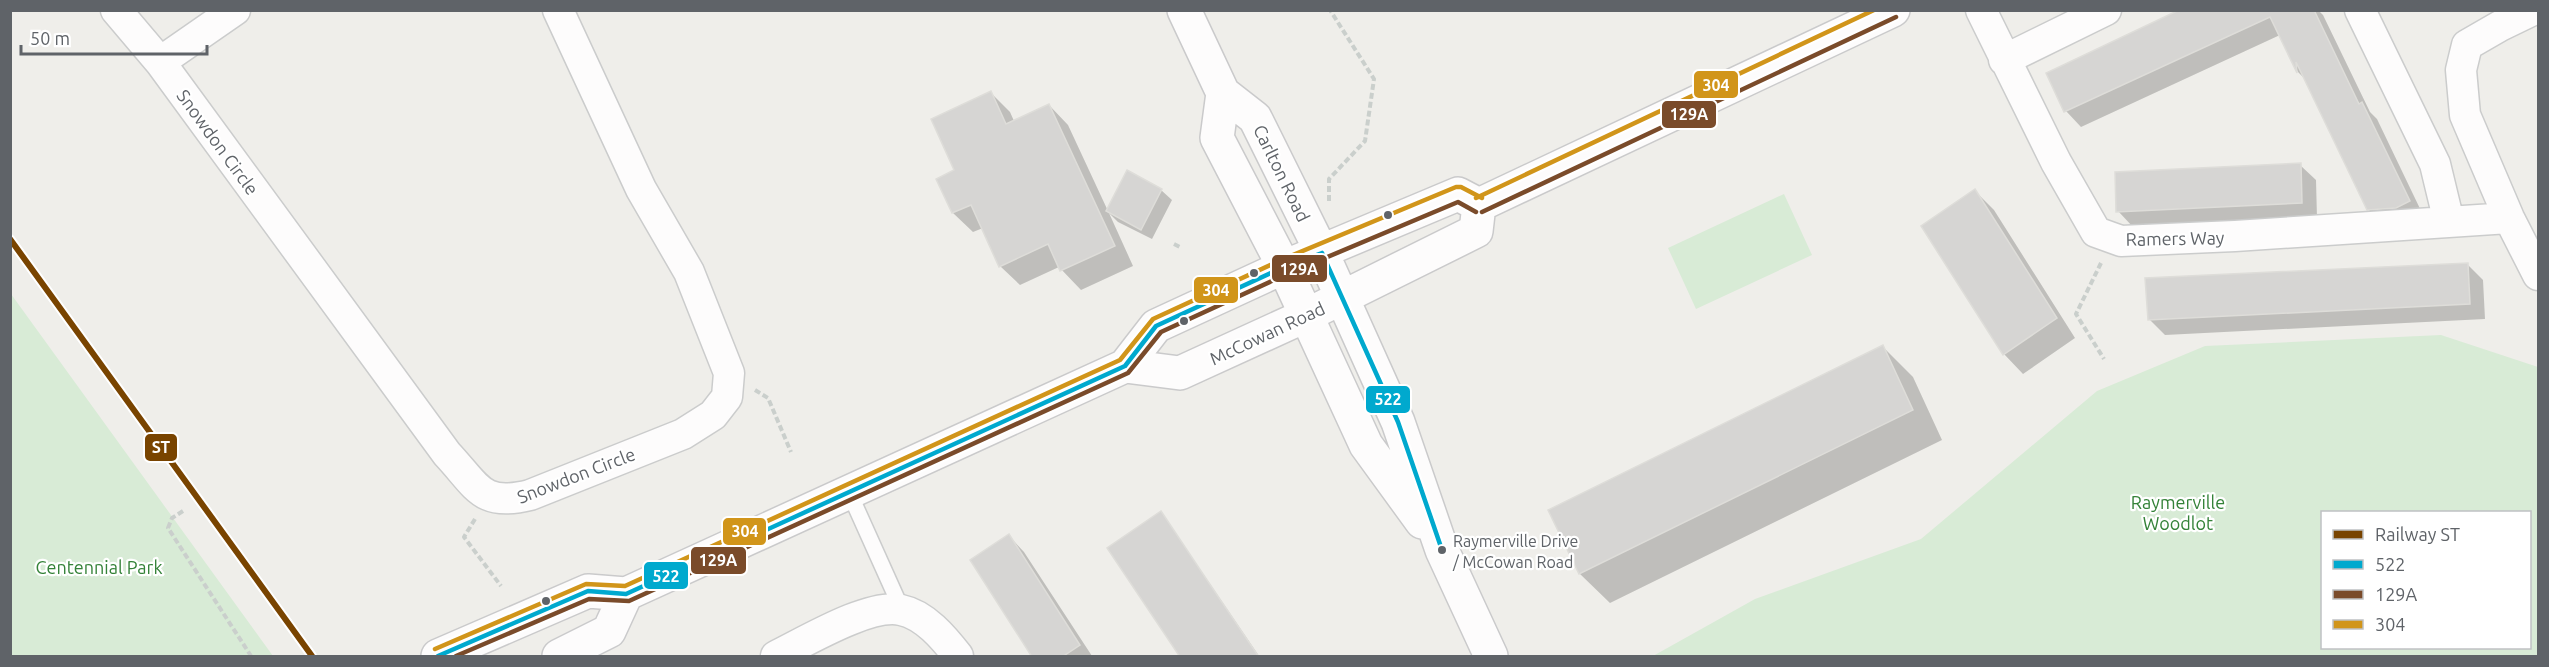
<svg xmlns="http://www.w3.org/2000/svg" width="2549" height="667" font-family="Ubuntu,sans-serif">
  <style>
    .green { fill: #d8ebd6; fill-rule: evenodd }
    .shadow { fill: #0003 }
    .building { fill: #d6d5d3; stroke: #deddd9; stroke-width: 1.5 }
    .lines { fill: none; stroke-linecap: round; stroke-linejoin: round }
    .lane-casing { stroke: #cbcccc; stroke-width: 18 }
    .street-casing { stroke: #cbcccc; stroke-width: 33 }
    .secondary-casing { stroke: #cacacb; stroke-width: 36 }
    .path { stroke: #cacfcc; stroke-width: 4; stroke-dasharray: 6 3; stroke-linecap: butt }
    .lane { stroke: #fdfcfc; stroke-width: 15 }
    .street { stroke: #fdfcfc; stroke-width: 30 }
    .secondary { stroke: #fdfcfc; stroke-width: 33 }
    .bus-1-casing { stroke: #fff; stroke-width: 9 }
    .bus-2-casing { stroke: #fff; stroke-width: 9 }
    .bus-3-casing { stroke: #fff; stroke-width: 9 }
    .bus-1 { stroke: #00a9ce; stroke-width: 4.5 }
    .bus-2 { stroke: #7a4b2a; stroke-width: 4.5 }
    .bus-3 { stroke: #d1951a; stroke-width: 4.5 }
    .rail-1-casing { stroke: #fff; stroke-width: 10 }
    .rail-1 { stroke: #794400; stroke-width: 6 }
    .bus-dot { fill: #5f6368; stroke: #fff; stroke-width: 2 }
    .labels { text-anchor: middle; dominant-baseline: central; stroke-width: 4.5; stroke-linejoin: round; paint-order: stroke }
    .bus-label { font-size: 16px; fill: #5f6368; stroke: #fff; text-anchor: start }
    .street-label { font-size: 18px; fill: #5f6368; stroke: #fff }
    .park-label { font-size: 18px; fill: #348238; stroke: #fff }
    .line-badge { stroke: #fff; stroke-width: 2 }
    .badge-label { font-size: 16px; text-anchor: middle; font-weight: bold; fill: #fff }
  </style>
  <rect width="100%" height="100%" fill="#efeeea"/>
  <path class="green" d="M1784,194L1812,255L1696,309L1668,248Z
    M11,294L273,656H11Z
    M2441,335L2538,367V656H1653L1755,599L1921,539L2097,391L2205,346ZM2322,512H2530V648H2322Z"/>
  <path class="shadow" d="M2185,10H2318L2323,15L2370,112L2377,119L2424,217L2384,225L2368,209L2307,81L2298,72L2280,35L2081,127L2066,111L2048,74Z
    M991,93L1010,112L1014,121L1049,105L1068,125L1108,211L1161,190L1172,200L1152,239L1118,222L1109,213L1133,266L1081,290L1059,267L1020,285L1000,266L983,228L973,232L953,213L956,171Z
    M2300,165L2316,180L2317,218L2133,227L2118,211Z
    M1975,191L1994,210L2075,338L2023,374L2004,354Z
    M2467,264L2483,280L2485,319L2165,335L2149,319Z
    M1883,347L1913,377L1942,440L1610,603L1580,574Z
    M1165,518L1259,656H1182Z
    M1009,536L1024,552L1092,656H1034Z"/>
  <path class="building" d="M2179,10H2314L2359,104L2362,102L2410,201L2396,208L2367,210L2296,62L2297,73L2270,17L2064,112L2046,73Z
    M991,91L1006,124L1049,104L1115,246L1060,271L1048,244L999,267L971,205L952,213L936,179L954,170L931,119Z
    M2301,163L2302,203L2116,212L2115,172Z
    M1127,170L1162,189L1141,230L1106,211Z
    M1975,189L2057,318L2003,355L1921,226Z
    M2468,263L2470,304L2148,320L2145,278Z
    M1883,345L1913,410L1579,574L1548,510Z
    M1161,511L1205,577L1259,657H1180L1107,548Z
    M1009,534L1080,645L1062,657H1032L970,560Z"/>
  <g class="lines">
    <defs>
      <path id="lane" d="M849,492L902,610"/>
      <path id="street" d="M116,10L160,62L447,454C478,487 481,507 530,495L683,434L713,415L727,397L729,373L689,272L641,189L558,10
        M1981,10L2056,162L2096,232L2121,241L2235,236L2509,218
        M2360,10L2435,164L2449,222
        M2533,10L2500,26L2467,45L2461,70L2465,115L2509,218L2538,275
        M2004,60L2106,10
        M160,62L235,10
        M776,656C805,642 869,603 901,610C925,615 944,638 958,656"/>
      <path id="secondary" d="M1184,10L1223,93L1255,118L1322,253L1398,422L1442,550L1491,656
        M1223,93L1217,138L1284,267L1366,445L1422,522
        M1479,205L1893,10
        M1125,366L1180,373L1307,315L1476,231L1479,205
        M438,656L588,591L626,594L1125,366L1156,326L1284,267L1458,194L1479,205
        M559,656L609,631L626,594"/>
    </defs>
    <use href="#lane" class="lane-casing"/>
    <use href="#street" class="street-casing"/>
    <use href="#secondary" class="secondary-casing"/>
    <path class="path" d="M1329,201V179L1365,141L1374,79L1330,10
      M1174,244L1182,248
      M2101,263L2076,314L2104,359
      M755,390L768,398L791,452
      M183,511L172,518L168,528L251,656
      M475,519L464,537L501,586"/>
    <use href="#lane" class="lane"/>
    <use href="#street" class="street"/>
    <use href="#secondary" class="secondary"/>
    <defs>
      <path id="bus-1" d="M1322,253L1398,422L1442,550
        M438,656L588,591L626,594L1125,366L1156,326L1284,267L1322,253"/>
      <path id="bus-2" d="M1482,212L1896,17
        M456,656L589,599L629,601L1128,373L1161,332L1287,274L1458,202L1476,212"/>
      <path id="bus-3" d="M1476,198L1874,10
        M435,649L586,584L625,586L1120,360L1153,319L1281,260L1456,187H1461L1482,198"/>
    </defs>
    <use href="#bus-1" class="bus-1-casing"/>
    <use href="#bus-2" class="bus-2-casing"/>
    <use href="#bus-3" class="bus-3-casing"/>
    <use href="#bus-1" class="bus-1"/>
    <use href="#bus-2" class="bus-2"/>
    <use href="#bus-3" class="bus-3"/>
    <defs>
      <path id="rail-1" d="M10,239L312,656"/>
    </defs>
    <use href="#rail-1" class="rail-1-casing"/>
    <use href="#rail-1" class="rail-1"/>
  </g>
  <g class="bus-dot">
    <circle cx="1388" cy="215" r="5"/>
    <circle cx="1254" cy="273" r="5"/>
    <circle cx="1184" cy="321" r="5"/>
    <circle cx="1442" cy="550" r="5"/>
    <circle cx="546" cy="601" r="5"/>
  </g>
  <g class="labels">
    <g class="bus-label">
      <text x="1453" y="541">Raymerville Drive<tspan x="1453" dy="21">/ McCowan Road</tspan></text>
    </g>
    <g class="street-label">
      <text transform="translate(218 142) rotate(54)">Snowdon Circle</text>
      <text transform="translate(1282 173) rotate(64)">Carlton Road</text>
      <text transform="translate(2175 238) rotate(-1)">Ramers Way</text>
      <text transform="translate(1267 333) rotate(-25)">McCowan Road</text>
      <text transform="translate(576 475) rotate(-21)">Snowdon Circle</text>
    </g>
    <g class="park-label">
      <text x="2178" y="502">Raymerville<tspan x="2178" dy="21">Woodlot</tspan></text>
      <text x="99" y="567">Centennial Park</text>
    </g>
  </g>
  <g class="line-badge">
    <rect x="1693" y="70" width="46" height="29" rx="6" fill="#d1951a"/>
    <rect x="1661" y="100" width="56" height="29" rx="6" fill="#7a4b2a"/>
    <rect x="1271" y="254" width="57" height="29" rx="6" fill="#7a4b2a"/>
    <rect x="1193" y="276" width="46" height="28" rx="6" fill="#d1951a"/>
    <rect x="1365" y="385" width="46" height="29" rx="6" fill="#00a9ce"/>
    <rect x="144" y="433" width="34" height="29" rx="6" fill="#794400"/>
    <rect x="722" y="517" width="45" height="29" rx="6" fill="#d1951a"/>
    <rect x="690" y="546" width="57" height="29" rx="6" fill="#7a4b2a"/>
    <rect x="643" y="561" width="46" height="29" rx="6" fill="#00a9ce"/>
  </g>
  <g class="badge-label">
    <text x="1716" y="91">304</text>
    <text x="1689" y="120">129A</text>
    <text x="1299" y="275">129A</text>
    <text x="1216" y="296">304</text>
    <text x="1388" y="405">522</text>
    <text x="161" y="453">ST</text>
    <text x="745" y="537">304</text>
    <text x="718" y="566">129A</text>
    <text x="666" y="582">522</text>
  </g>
  <rect width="2549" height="667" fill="none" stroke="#5f6368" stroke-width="24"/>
  <rect x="2321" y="511" width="210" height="138" fill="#ffffff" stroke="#bfc1c3" stroke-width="1.5"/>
  <rect x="2333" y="530" width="30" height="9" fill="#794400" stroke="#bfc1c3" stroke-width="1.5"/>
  <text x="2375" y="541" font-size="18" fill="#5f6368">Railway ST</text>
  <rect x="2333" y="560" width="30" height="9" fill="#00a9ce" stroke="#bfc1c3" stroke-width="1.5"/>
  <text x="2375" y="571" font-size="18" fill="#5f6368">522</text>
  <rect x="2333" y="590" width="30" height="9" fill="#7a4b2a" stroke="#bfc1c3" stroke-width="1.5"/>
  <text x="2375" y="601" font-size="18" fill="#5f6368">129A</text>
  <rect x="2333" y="620" width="30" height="9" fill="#d1951a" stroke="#bfc1c3" stroke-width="1.5"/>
  <text x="2375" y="631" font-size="18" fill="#5f6368">304</text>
  <path d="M21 45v9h186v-9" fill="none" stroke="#5f6368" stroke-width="3"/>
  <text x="30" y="45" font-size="18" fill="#5f6368" stroke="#ffffff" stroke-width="4.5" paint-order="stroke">50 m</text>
</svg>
